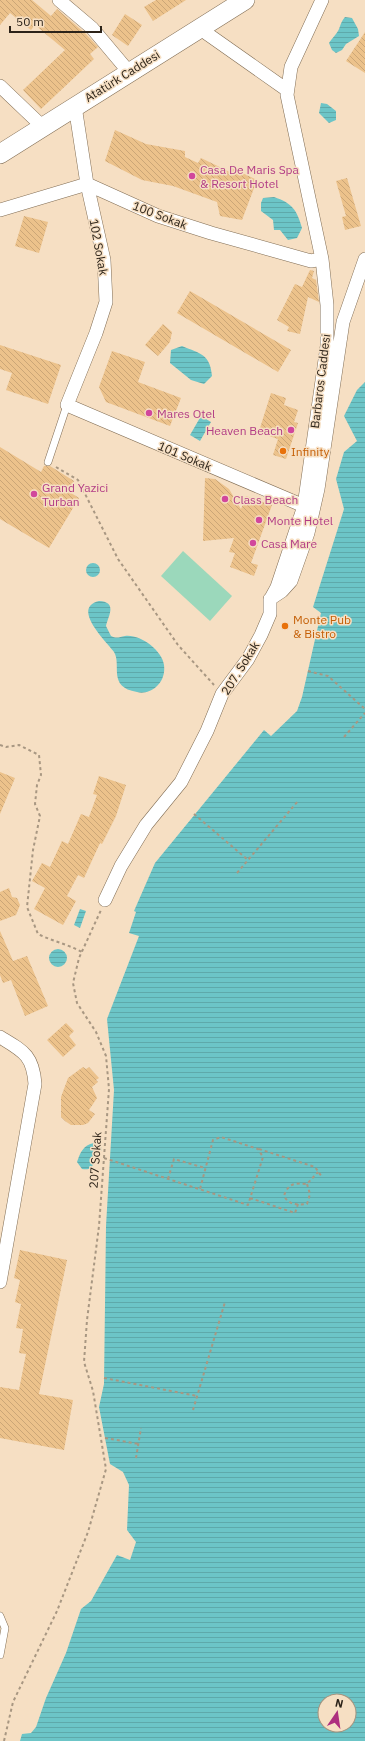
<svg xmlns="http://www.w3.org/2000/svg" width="365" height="1741" font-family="'IBM Plex Sans',sans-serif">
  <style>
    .grass { fill: #9bd8bb }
    .water { fill: url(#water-rules); fill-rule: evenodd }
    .building { fill: url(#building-back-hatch) }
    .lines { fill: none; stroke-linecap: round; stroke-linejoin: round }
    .lane-casing { stroke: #816d54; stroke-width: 8 }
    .street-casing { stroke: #816d54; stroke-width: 14 }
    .secondary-casing { stroke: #816d54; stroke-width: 20 }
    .path { stroke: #a89782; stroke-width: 2; stroke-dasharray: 3 3; stroke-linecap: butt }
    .lane { stroke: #fff; stroke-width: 7 }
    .street { stroke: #fff; stroke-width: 13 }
    .secondary { stroke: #fff; stroke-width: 19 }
    .hotel-dot { fill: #d1479c; stroke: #f6dfc3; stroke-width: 1.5 }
    .food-dot { fill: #e8710a; stroke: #f6dfc3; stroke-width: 1.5 }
    .labels { text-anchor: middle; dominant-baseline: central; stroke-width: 3; stroke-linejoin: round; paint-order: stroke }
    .street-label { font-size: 12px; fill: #2c2319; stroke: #f6dfc3 }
    .hotel-label { font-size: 12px; fill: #b23c85; stroke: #f6dfc3; text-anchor: start }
    .food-label { font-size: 12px; fill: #c56008; stroke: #f6dfc3; text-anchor: start }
  </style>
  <defs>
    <pattern id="water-rules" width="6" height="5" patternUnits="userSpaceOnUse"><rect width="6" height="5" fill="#6cc5c7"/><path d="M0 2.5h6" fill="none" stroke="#5ea9aa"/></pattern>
    <pattern id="building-back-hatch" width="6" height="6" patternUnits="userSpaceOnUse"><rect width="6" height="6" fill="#ecc28b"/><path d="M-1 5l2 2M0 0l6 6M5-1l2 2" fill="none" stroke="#cba677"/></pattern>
  </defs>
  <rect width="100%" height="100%" fill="#f6dfc3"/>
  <path class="grass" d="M183,551L232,596L210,621L161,576Z"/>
  <path class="water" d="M345,17L352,18L358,29L359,36L346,44L342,50L336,53L332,50L329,43C332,38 337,34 339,29C341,24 341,22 345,17Z
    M321,103L327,104L336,111V120L329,123L319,113Z
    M274,197C292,203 297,210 302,228L297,238L288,240L280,230H274L273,220L261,211V203L263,198Z
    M182,346C201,354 210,354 212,376L204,384L191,380L170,363L171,350Z
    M365,382V1741H20L22,1734L31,1733L36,1727L46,1698L66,1653L81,1609L91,1601L117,1555L130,1560L136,1542L127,1530L129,1485L123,1472L110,1464L99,1407L104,1384L106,1226L114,1090L107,1019L139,936L129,933L136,912L134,911L155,863L264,730L271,736L297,711L302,697L321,613L313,607L344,509L336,479L344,452L357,441L344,416L357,390ZM325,1701H349V1725H325Z
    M201,416L211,422L200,441L190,435Z
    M86 570a7 7 0 1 1 14 0a7 7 0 1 1-14 0Z
    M99,601C118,602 108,616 106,626L111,636C117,639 119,637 125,636C140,634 162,650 164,665C165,673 163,681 156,687C151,691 144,694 137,692C107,687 122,665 114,652C108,643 70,608 99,601Z
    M80,909L86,911L80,928L74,925Z
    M49 958a9 9 0 1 1 18 0a9 9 0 1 1-18 0Z
    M94,1143L101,1147L102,1150L94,1154C93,1163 95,1171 82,1169L77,1162C80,1153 83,1145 94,1143Z"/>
  <path class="building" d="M0,0H32L51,16L57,9L86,34L98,47L90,54L94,59L41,109L23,90L65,50L35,25L31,30L10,13L0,25Z
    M156,0H186L153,21L144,7Z
    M125,14L142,25L128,46L112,35Z
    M365,32V73L346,61Z
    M115,130L146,144L185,151V157L198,163L201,158L232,173V168L257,180L242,220L220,216L217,202L173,186L142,180L105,161Z
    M347,178L361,226L345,230L342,217L346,216L336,181Z
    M24,216L48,222L39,253L15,246Z
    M310,270L314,271L312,278L316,280L319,302L308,297L300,334L287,331L289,327L277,320L295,284L302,287Z
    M190,291L291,350L278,372L177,313Z
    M163,324L172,332L170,342L158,356L145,345Z
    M0,345L61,365L48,404L6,390L12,373L0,369Z
    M112,351L145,362L138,382L181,398L170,426L106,402L99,387Z
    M271,393L286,398L284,405L298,410L294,422L298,423L286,459L273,455L278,439L266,435V432L260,428Z
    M0,447L41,472L44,466H50L74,481L68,491L79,498L49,548L0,519Z
    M205,478L215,479L229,489L241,509L246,496L272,505L251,563L258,565L254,576L230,567L235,553L229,552L234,538L203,541Z
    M0,772L15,778L0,814Z
    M99,776L126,785L116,816L102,844L100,843L84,878L78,875L67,896L76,901L63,925L34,909L45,888L32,881L42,863L50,867L62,841L68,844L81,814L89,817L97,795L93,794Z
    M9,888L12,897L17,898L20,905L16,915L0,921V892Z
    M0,931L13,961L27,956L48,1006L25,1016L11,980L3,983L0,975Z
    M66,1023L74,1031L69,1036L76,1045L63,1057L47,1040Z
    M83,1067L86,1069L89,1067L99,1078L96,1080L98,1082L92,1087L97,1098L89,1110L95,1114L88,1123L83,1125H71L65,1121L61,1117V1097L68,1078Z
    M20,1250L67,1260L39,1394L73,1400L64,1450L0,1438V1387L19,1390L26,1354L19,1353L23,1329L16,1328L21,1304L15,1302L20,1280L14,1278Z"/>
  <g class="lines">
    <defs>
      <path id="lane" d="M48,462L67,405
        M0,1616L5,1628L0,1655"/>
      <path id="street" d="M59,0L92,28L129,72
        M199,28L287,90
        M0,86L43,127
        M75,106L87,184L104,260L106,302L96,333L67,405L304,506
        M0,210L87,184L158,216L211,233L311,261L322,259
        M271,598L277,587L304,506L327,346V305L322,259L287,95L291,67L322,0
        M105,900L121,866L146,825L181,782L207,731L222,694L248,659L261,635L270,614V599L282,591L291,581L308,533L318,489L343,322L365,259
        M0,1037C23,1051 33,1055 35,1084L0,1282"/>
      <path id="secondary" d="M0,154L245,0"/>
    </defs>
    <use href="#lane" class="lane-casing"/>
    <use href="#street" class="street-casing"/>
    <use href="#secondary" class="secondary-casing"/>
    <path class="path" d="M56,467L78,480L118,559L178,645L214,685
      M308,671L328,676L365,709
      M344,737L365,713
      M0,745L6,747L19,745L39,755L41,775L37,785L35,804L40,816L33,850L27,907L38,934C52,941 67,944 82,952
      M194,814L248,860
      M237,873L298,801
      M259,1149L315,1167L322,1177
      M104,1158L248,1205L263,1157L258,1149L221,1137L213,1140L200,1189
      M168,1179L174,1159L205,1168
      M307,1184L310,1194L307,1204C297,1205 289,1205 284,1196C288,1183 295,1183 307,1184L318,1172
      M250,1198L295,1213L298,1204
      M104,1378L197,1396
      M193,1410L225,1302
      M105,1438L139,1444
      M136,1458L141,1428
      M4,1741L13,1702L57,1611L88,1532L106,1469L93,1391L84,1362L87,1320L99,1226L109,1089L106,1056L96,1032L77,1003L73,983L79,958L101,910"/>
    <use href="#lane" class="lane"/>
    <use href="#street" class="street"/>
    <use href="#secondary" class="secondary"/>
  </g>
  <g class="hotel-dot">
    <circle cx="192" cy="176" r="4"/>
    <circle cx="149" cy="413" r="4"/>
    <circle cx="291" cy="430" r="4"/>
    <circle cx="34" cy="494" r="4"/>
    <circle cx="225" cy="499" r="4"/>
    <circle cx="259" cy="520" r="4"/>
    <circle cx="253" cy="543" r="4"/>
  </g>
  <g class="food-dot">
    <circle cx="283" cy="451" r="4"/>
    <circle cx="285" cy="626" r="4"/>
  </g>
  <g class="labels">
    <g class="street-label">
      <text transform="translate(122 76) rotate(-32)">Atatürk Caddesi</text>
      <text transform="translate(160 215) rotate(21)">100 Sokak</text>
      <text transform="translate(99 247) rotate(80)">102 Sokak</text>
      <text transform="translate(320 381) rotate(-83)">Barbaros Caddesi</text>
      <text transform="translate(185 456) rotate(23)">101 Sokak</text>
      <text transform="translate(240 668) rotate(-58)">207. Sokak</text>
      <text transform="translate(95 1160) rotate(-86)">207 Sokak</text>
    </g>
    <g class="hotel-label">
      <text x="200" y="169">Casa De Maris Spa<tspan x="200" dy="14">&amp; Resort Hotel</tspan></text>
      <text x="157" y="413">Mares Otel</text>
      <text x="283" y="430" text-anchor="end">Heaven Beach</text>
      <text x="42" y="487">Grand Yazici<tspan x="42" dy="14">Turban</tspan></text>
      <text x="233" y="499">Class Beach</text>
      <text x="267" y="520">Monte Hotel</text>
      <text x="261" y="543">Casa Mare</text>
    </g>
    <g class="food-label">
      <text x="291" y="451">Infinity</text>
      <text x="293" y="619">Monte Pub<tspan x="293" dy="14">&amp; Bistro</tspan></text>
    </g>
  </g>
  <g transform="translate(337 1713) rotate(13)"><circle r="19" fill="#f6dfc3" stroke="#a5947f"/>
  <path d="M0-3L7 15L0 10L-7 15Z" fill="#ad2f7e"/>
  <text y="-6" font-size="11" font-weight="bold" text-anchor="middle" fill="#2c2319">N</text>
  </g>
  <path d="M10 26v6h91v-6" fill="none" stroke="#2c2319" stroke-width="2"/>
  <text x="16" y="26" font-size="12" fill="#2c2319" stroke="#f6dfc3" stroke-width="3" paint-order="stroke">50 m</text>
</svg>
